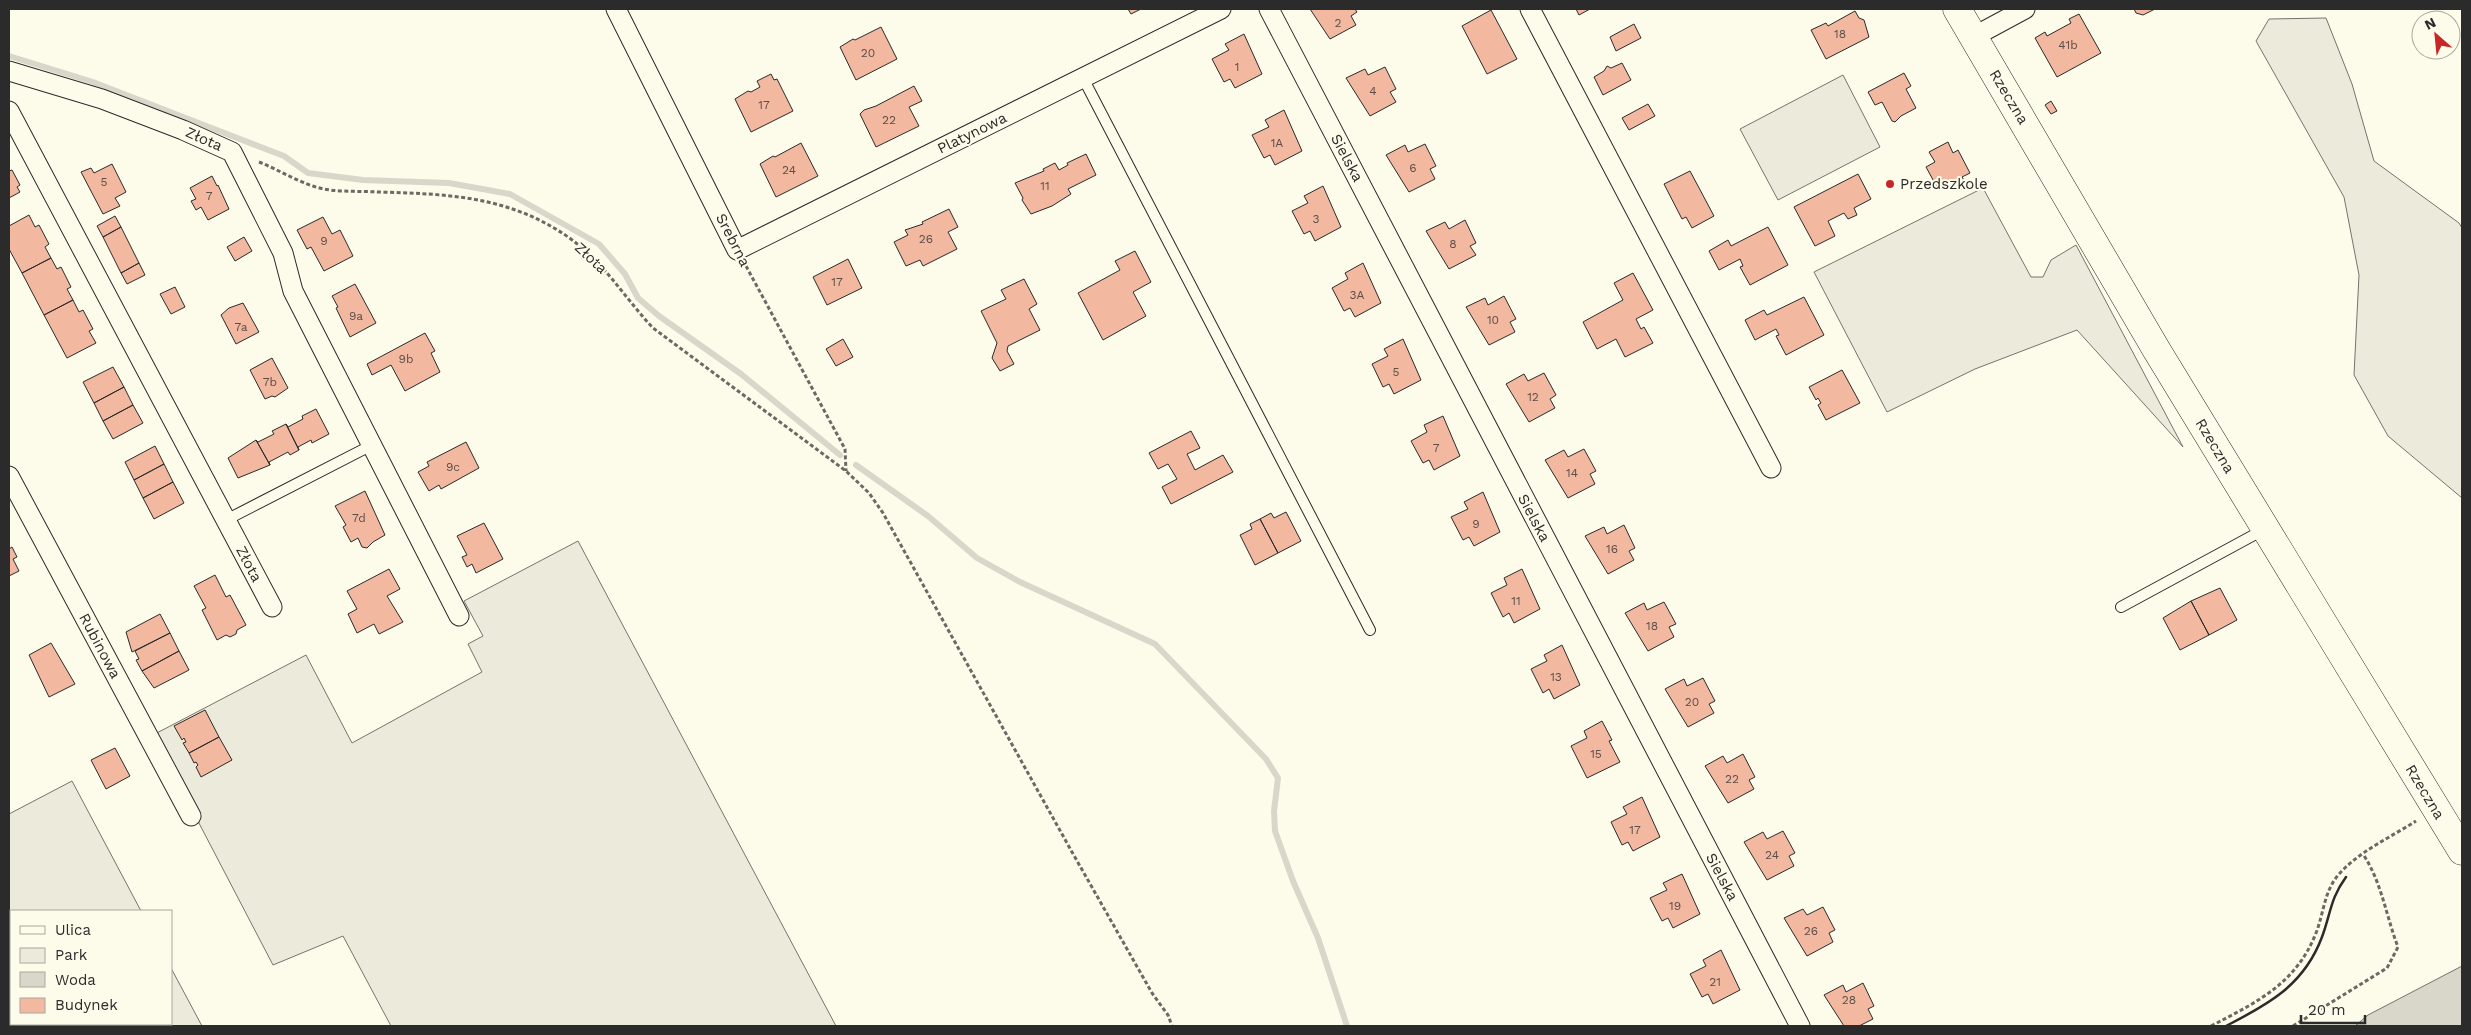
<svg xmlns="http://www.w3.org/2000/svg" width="2471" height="1035" font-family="'Work Sans',sans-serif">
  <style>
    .green { fill: #ecebdb; stroke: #74746e }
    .water { fill: #d8d7c9; stroke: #74746e }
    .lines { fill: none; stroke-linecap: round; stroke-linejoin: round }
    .stream { stroke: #d8d7c9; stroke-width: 6 }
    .building { fill: #f2b8a0; stroke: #2b2b2b }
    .lane-casing { stroke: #2b2b2b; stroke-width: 12 }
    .street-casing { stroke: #2b2b2b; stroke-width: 21 }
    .secondary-casing { stroke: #2b2b2b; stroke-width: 29 }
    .path { stroke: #6a6964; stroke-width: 3; stroke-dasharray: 4 2.5; stroke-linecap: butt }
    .lane { stroke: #fdfbea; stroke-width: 10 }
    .street { stroke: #fdfbea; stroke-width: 19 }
    .secondary { stroke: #fdfbea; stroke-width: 28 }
    .wall { stroke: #2b2b2b; stroke-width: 2.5 }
    .poi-dot { fill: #c62828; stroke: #fdfbea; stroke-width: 2 }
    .labels { text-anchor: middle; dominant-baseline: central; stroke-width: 4; stroke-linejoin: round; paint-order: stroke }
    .number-label { font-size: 12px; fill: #5d4e48 }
    .street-label { font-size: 15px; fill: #2b2b2b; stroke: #fdfbea }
    .poi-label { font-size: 15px; fill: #2b2b2b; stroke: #fdfbea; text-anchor: start }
  </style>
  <rect width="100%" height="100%" fill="#fdfbea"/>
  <path class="green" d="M2326,18L2352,84L2374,161L2459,223L2462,228V498L2388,436L2354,375L2359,275L2344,197L2256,41L2269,19Z
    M1843,75L1880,147L1778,200L1740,129Z
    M1983,188L2031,277H2043L2051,260L2076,245L2183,447L2077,330L1975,369L1887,412L1814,272Z
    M578,541L836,1026H391L343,936L273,965L153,735L306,655L352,743L482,672L468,644L483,636L464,601Z
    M72,781L141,911H11V1024H171V968L202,1026H9V814Z"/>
  <path class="water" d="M2462,966V1026H2355L2368,1015Z"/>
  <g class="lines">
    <path class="stream" d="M9,56L93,82L196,122L284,156L308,173L363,180L449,183L510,194L599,244L625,274L638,298L659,316L741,374L840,455
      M856,465L928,516L977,558L1020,582L1155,644L1266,759L1278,778L1274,811L1275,831L1293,881L1318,938L1347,1026"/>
  </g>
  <path class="building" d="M1128,9H1141L1131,14Z
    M1310,9H1355L1357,12L1351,16L1356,25L1330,39Z
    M1576,9H1590L1579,15Z
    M2134,9H2155L2143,15L2136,13Z
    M1491,10L1517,59L1487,74L1462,26Z
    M1855,11L1859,18L1864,20L1869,37L1826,59L1811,30L1826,23L1828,26Z
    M2079,14L2101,53L2057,77L2035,38L2045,32L2047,36L2071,23L2069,19Z
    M1634,24L1641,38L1616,51L1610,37Z
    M881,27L897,59L856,80L840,47L853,39L855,40Z
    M1244,34L1262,74L1235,88L1230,79L1224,82L1212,59L1229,50L1225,44Z
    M1622,63L1631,80L1603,95L1594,77L1604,71L1607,66L1611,68Z
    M1385,67L1396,89L1390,92L1396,102L1370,116L1346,78L1365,69L1368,75Z
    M1904,73L1911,86L1906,89L1916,108L1901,116L1895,122L1892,121L1882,102L1875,105L1868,92Z
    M771,74L774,80L777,79L793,111L751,132L735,99L748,91L751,92L760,87L757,81Z
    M914,86L922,101L909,107L919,126L876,147L860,114L864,110L876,106Z
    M2051,101L2057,111L2051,114L2045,105Z
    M1648,104L1655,116L1629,130L1622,118Z
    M1284,110L1302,151L1275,165L1270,155L1264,158L1252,135L1269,127L1265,120Z
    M1948,142L1953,153L1958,150L1970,173L1962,177L1964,180L1954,185L1952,182L1938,189L1926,167L1935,162L1929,152Z
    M801,143L818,176L776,197L760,164L773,156L775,157Z
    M1425,144L1436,166L1430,169L1435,179L1409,192L1386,155L1405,145L1408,152Z
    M1086,154L1096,175L1068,189L1071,194L1052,206L1031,214L1022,200L1023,198L1015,183L1044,171L1043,169L1055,163L1059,170L1068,165L1067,163Z
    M112,164L126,192L115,198L120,206L103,214L81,172L91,168L94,173Z
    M12,170L20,185L17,187L20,192L9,198V171Z
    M1690,171L1714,216L1692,228L1686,217L1682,219L1664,184Z
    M1858,174L1871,199L1854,208L1857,215L1848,219L1844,213L1828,221L1835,236L1815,246L1794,207Z
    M212,176L217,186L218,185L229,209L208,220L201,207L196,210L191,201L196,199L190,188Z
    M1323,186L1341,227L1315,241L1310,231L1304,234L1292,211L1308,203L1304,196Z
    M949,209L958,227L948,232L957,249L923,266L920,260L906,266L894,242L908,235L905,230L923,224L922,222Z
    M29,215L35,227L39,225L49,244L45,247L51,258L22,273L9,249V226Z
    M115,216L121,227L103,237L97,226Z
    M323,217L332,234L340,230L353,256L324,271L311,247L307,249L297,230Z
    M1465,220L1476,243L1470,246L1476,255L1449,269L1426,231L1445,222L1449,229Z
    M121,227L139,263L121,273L103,237Z
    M1768,227L1788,265L1750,285L1740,267L1743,266L1740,259L1719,270L1709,251L1728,240L1731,246Z
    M244,237L252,251L235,261L227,247Z
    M1135,251L1151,282L1133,292L1146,316L1103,340L1078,293L1120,270L1115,261Z
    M51,258L57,269L61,267L71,287L67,289L73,300L44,315L22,273Z
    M848,259L862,288L827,305L813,277Z
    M139,263L145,275L127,284L121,273Z
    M1363,263L1381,303L1355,317L1350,308L1344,311L1332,288L1348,279L1345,273Z
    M1633,273L1653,310L1636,319L1641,329L1644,327L1653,343L1625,357L1616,339L1597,349L1583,322L1623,300L1614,283Z
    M1024,279L1037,304L1029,309L1040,330L1008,346L1007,351L1014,364L1000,371L992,358L997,343L981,311L1006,299L1001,290Z
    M355,284L376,323L350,337L336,308L338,307L332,296Z
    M175,287L185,307L171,314L160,294Z
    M1504,296L1516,319L1510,322L1515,332L1489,345L1466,307L1485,298L1488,305Z
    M1804,297L1824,335L1786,355L1776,336L1779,335L1776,329L1755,340L1745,320L1764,310L1767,315Z
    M73,300L79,312L83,310L93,329L89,331L96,343L67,358L44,315Z
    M243,303L259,332L236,344L221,315L229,308Z
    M425,333L435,351L431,353L440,372L405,391L391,365L372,375L367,364Z
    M843,339L853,357L836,366L826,349Z
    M1403,339L1421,380L1394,394L1389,384L1383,387L1372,364L1388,356L1384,349Z
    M272,358L288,388L275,397L272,396L265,399L250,370Z
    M113,367L124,387L94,403L83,382Z
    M1842,370L1860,403L1826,420L1818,405L1821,403L1818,398L1816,400L1809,387Z
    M1544,373L1556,395L1550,399L1555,408L1529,422L1506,384L1524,374L1528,381Z
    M124,387L133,405L103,421L94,403Z
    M133,405L143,423L113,439L103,421Z
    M316,409L329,434L312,443L311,440L298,447L299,450L286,424L288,427L303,419L302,416Z
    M1443,416L1460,456L1434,470L1429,460L1423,463L1411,441L1427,432L1424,425Z
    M286,424L299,450L290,455L288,452L269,462L270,465L256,440L258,442L274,434L272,431Z
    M1191,431L1200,448L1187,454L1195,470L1223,455L1233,472L1171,504L1162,487L1177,479L1168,464L1158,469L1149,453Z
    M256,440L270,465L238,478L228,458Z
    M466,442L479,468L441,489L439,485L429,491L418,472L429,466L427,462Z
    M155,446L164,464L134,480L125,462Z
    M1584,449L1596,471L1590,474L1595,484L1568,498L1545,460L1564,450L1568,457Z
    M164,464L173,482L143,498L134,480Z
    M173,482L184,503L154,519L143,498Z
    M365,491L385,535L373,542L367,548L362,547L358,538L351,542L343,527L346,525L335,506Z
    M1483,492L1500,532L1474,546L1469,537L1463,540L1451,517L1468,509L1464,502Z
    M1286,512L1301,541L1278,553L1260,519L1271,513L1274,518Z
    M1260,519L1278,553L1255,565L1240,535L1252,529L1250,524Z
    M484,523L503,559L476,573L472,564L467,567L462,557L467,555L457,536Z
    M1624,525L1635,548L1629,551L1634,560L1608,574L1585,536L1604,527L1607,534Z
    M12,547L17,557L13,559L19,571L9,576V549Z
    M389,569L400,589L387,596L403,622L379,634L374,624L357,633L348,614L357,609L347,591Z
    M1522,569L1540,609L1514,623L1509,613L1503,617L1491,593L1507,585L1504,578Z
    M215,575L226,597L230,595L246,625L237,630L236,634L230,637L226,635L217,640L202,610L206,608L194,586Z
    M2220,588L2237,620L2209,635L2191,601Z
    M2191,601L2209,635L2180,650L2163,618Z
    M1664,602L1676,624L1669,627L1674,637L1648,651L1625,613L1644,603L1647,610Z
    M160,614L170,633L132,652L126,632Z
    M170,633L179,651L142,671L136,660L139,659L135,651Z
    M51,643L75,684L49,697L29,655Z
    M1562,645L1580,685L1554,699L1549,689L1543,693L1531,669L1547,661L1544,655Z
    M179,651L189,670L154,688L142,671Z
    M1703,678L1715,701L1709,704L1714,713L1688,727L1665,689L1684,679L1687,686Z
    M205,710L219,737L189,753L183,743L186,742L184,738L182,740L174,726Z
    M1602,721L1612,740L1609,741L1620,762L1587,778L1571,746L1587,738L1584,731Z
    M219,737L232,760L201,777L196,767L198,765L196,762L194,763L189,753Z
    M115,748L130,776L106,789L91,760Z
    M1743,754L1755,777L1749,780L1754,789L1728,803L1705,766L1723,756L1727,763Z
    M1642,797L1660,837L1633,851L1628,842L1622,845L1611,822L1627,814L1623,807Z
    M1783,831L1795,853L1789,856L1794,866L1767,880L1744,842L1763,832L1767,839Z
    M1682,874L1700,914L1673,928L1668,918L1662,921L1650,898L1667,890L1663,883Z
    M1823,907L1835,930L1829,933L1833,942L1807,956L1784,918L1803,909L1807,915Z
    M1721,950L1740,990L1713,1004L1708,994L1702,997L1690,974L1706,966L1703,960Z
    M1863,983L1874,1006L1868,1009L1873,1019L1859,1026H1844L1824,995L1843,985L1846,992Z"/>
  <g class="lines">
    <defs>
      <path id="lane" d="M1083,78L1370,630
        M226,520L372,445
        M2121,607L2265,529"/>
      <path id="street" d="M616,9L737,250L1221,9
        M1269,9L1800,1026
        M1530,9L1771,468
        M1973,37L2025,9
        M9,71L102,99L183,130L232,152L283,253L293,291L459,616
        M9,111L272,607
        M9,476L191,816"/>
      <path id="secondary" d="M1957,9L2156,349L2462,851"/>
    </defs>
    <use href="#lane" class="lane-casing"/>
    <use href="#street" class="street-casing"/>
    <use href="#secondary" class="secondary-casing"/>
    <path class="path" d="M259,162C282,171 305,187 330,190C346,192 363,191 379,192C448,194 509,196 568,237C603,261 624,297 653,328L846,471L869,493L883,513L1072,852L1152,993L1168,1015L1172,1026
      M746,266L845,449L846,471
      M2211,1026C2257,1002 2296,984 2316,933C2324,913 2324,890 2340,873C2360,851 2391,837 2416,821
      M2293,1026L2387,968L2398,947C2386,916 2382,883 2363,854"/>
    <use href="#lane" class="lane"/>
    <use href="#street" class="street"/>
    <use href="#secondary" class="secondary"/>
    <path class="wall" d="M2226,1026C2269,1004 2304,985 2322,937C2331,913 2330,899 2346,877"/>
  </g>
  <circle class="poi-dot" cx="1890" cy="184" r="5"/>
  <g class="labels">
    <g class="number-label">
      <text x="1338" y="23">2</text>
      <text x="1840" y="34">18</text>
      <text x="2068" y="45">41b</text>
      <text x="868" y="53">20</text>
      <text x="1237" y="67">1</text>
      <text x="1373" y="91">4</text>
      <text x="764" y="105">17</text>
      <text x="889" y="120">22</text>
      <text x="1277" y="143">1A</text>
      <text x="1413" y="168">6</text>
      <text x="789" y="170">24</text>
      <text x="104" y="182">5</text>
      <text x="1045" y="186">11</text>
      <text x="209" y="196">7</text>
      <text x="1316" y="219">3</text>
      <text x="926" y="239">26</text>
      <text x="324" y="241">9</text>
      <text x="1453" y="244">8</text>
      <text x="837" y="282">17</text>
      <text x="1357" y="295">3A</text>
      <text x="356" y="316">9a</text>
      <text x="1493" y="320">10</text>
      <text x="241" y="327">7a</text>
      <text x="406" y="359">9b</text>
      <text x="1396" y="372">5</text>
      <text x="270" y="382">7b</text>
      <text x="1533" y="397">12</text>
      <text x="1436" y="448">7</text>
      <text x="453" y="467">9c</text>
      <text x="1572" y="473">14</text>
      <text x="359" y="518">7d</text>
      <text x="1476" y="524">9</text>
      <text x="1612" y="549">16</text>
      <text x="1516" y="601">11</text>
      <text x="1652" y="626">18</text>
      <text x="1556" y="677">13</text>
      <text x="1692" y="702">20</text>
      <text x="1596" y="754">15</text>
      <text x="1732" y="779">22</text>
      <text x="1635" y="830">17</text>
      <text x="1772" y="855">24</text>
      <text x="1675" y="906">19</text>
      <text x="1811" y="931">26</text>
      <text x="1715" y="982">21</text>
      <text x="1849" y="1000">28</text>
    </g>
    <g class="street-label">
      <text transform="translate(2009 97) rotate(59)">Rzeczna</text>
      <text transform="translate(972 133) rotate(-26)">Platynowa</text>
      <text transform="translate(204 139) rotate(24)">Złota</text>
      <text transform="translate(1347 158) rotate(62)">Sielska</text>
      <text transform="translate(733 240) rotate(63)">Srebrna</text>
      <text transform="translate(591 258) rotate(43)">Złota</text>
      <text transform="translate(2215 446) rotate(59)">Rzeczna</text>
      <text transform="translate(1534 518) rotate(62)">Sielska</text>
      <text transform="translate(249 564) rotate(62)">Złota</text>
      <text transform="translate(100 646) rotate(62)">Rubinowa</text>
      <text transform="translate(2425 792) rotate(59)">Rzeczna</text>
      <text transform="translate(1722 877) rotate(62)">Sielska</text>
    </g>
    <g class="poi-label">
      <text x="1900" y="184">Przedszkole</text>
    </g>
  </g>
  <rect width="2471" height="1035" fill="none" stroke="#2b2b2b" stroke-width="20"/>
  <rect x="10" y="910" width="162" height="115" fill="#fdfbea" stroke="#a9a89e"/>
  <rect x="20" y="926" width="25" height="8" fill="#fdfbea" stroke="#a9a89e"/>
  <text x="55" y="935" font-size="15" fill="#2b2b2b">Ulica</text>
  <rect x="20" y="948" width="25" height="15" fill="#ecebdb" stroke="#a9a89e"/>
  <text x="55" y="960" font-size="15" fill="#2b2b2b">Park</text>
  <rect x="20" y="972" width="25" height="15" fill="#d8d7c9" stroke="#a9a89e"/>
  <text x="55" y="985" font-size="15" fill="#2b2b2b">Woda</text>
  <rect x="20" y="998" width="25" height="15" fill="#f2b8a0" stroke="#a9a89e"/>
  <text x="55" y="1010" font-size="15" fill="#2b2b2b">Budynek</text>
  <g transform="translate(2436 35) rotate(333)"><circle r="24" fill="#fdfbea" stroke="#a9a89e"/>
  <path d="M0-4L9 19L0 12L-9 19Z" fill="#c62828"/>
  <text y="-8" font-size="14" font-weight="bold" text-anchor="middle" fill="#2b2b2b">N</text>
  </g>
  <path d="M2301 1015v8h64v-8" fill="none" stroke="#2b2b2b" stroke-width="2.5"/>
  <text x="2308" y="1015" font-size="15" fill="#2b2b2b" stroke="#fdfbea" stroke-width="4" paint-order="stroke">20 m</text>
</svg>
